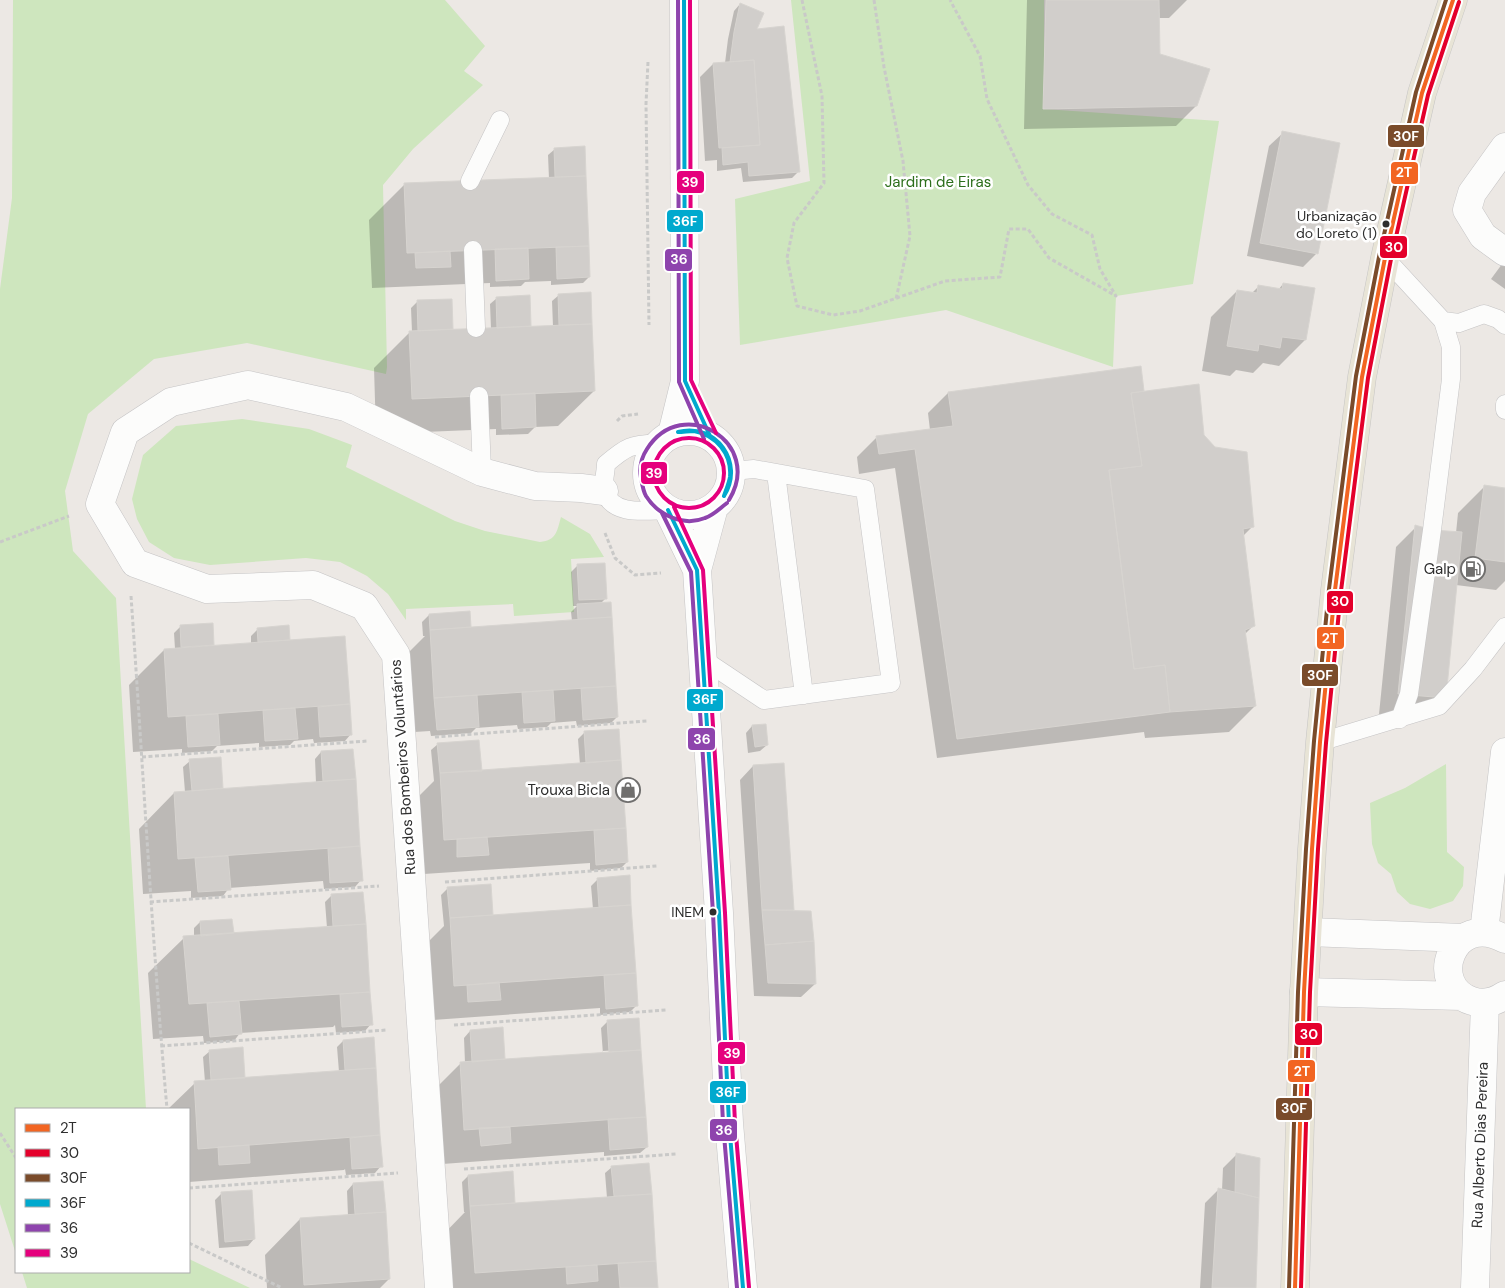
<svg xmlns="http://www.w3.org/2000/svg" width="1505" height="1288" font-family="'DM Sans',sans-serif">
  <style>
    .green { fill: #cee6be }
    .shadow { fill: #0003; fill-rule: evenodd }
    .building { fill: #d1cecb; stroke: #d7d4d0 }
    .lines { fill: none; stroke-linecap: round; stroke-linejoin: round }
    .lane-casing { stroke: #c5c4c5; stroke-width: 19 }
    .street-casing { stroke: #c5c4c5; stroke-width: 29 }
    .secondary-casing { stroke: #c5c4c5; stroke-width: 29 }
    .primary-casing { stroke: #c6c5c4; stroke-width: 29 }
    .path { stroke: #c9c9c8; stroke-width: 3; stroke-dasharray: 4 2.5; stroke-linecap: butt }
    .lane { stroke: #fcfcfb; stroke-width: 18 }
    .street { stroke: #fcfcfb; stroke-width: 28 }
    .secondary { stroke: #fcfcfb; stroke-width: 28 }
    .primary { stroke: #e8e4d6; stroke-width: 28 }
    .bus-1-casing { stroke: #fff; stroke-width: 8 }
    .bus-2-casing { stroke: #fff; stroke-width: 8 }
    .bus-3-casing { stroke: #fff; stroke-width: 8 }
    .bus-4-casing { stroke: #fff; stroke-width: 8 }
    .bus-5-casing { stroke: #fff; stroke-width: 8 }
    .bus-6-casing { stroke: #fff; stroke-width: 8 }
    .bus-1 { stroke: #f26522; stroke-width: 4 }
    .bus-2 { stroke: #e4002b; stroke-width: 4 }
    .bus-3 { stroke: #7a4b2a; stroke-width: 4 }
    .bus-4 { stroke: #00a9ce; stroke-width: 4 }
    .bus-5 { stroke: #8e44ad; stroke-width: 4 }
    .bus-6 { stroke: #e5007d; stroke-width: 4 }
    .bus-dot { fill: #2e2e2e; stroke: #fff; stroke-width: 2 }
    .labels { text-anchor: middle; dominant-baseline: central; stroke-width: 5; stroke-linejoin: round; paint-order: stroke }
    .bus-label { font-size: 14px; fill: #2e2e2e; stroke: #fff; text-anchor: end }
    .park-label { font-size: 15px; fill: #2c6e1b; stroke: #fff }
    .poi-label { font-size: 15px; fill: #2e2e2e; stroke: #fff; text-anchor: end }
    .street-label { font-size: 15px; fill: #2e2e2e; stroke: #fff }
    .line-badge { stroke: #fff; stroke-width: 2 }
    .badge-label { font-size: 14px; text-anchor: middle; font-weight: bold; fill: #fff }
  </style>
  <rect width="100%" height="100%" fill="#ece8e4"/>
  <path class="green" d="M13,0H445L485,46L464,71L483,85L413,149L383,185L387,367L386,374L247,343L154,359L88,414L65,491L73,551L116,598L146,1109H16V1254L0,1204V289L12,198Z
    M791,0H1044V109L1219,121L1193,284L1116,296L1113,367L946,310L740,345L735,199L810,181Z
    M242,419L309,429L352,445L346,467L455,521L485,531L540,542C557,540 557,531 561,517L590,534L604,557L571,559L574,612L514,616L513,604L406,609V620L388,594L367,576L340,562L306,558L210,565L174,558L149,542L137,519L132,499L143,455L176,426Z
    M1446,764L1447,852L1464,867L1463,886L1453,901L1430,909L1410,904L1397,892L1391,874L1378,863L1372,844L1370,803L1405,788Z
    M189,1259L250,1288H27L22,1272H189Z"/>
  <path class="shadow" d="M1027,0H1187L1169,18H1158L1159,55L1196,106L1176,126L1024,129Z
    M740,4L755,30L799,171L792,178L743,182L741,168L717,171V160L705,161L700,77L713,64L725,63L728,39L734,11Z
    M1283,133L1338,144L1316,254L1303,267L1247,256L1269,146Z
    M584,148L589,277L583,283L551,285V281L525,282L521,286L490,287V283L372,288L369,220L405,184L549,179L548,155L555,149Z
    M1505,260V289L1491,279Z
    M1283,284L1305,340L1279,366L1263,363L1253,373L1236,370L1230,376L1202,371L1211,317L1237,291L1251,294L1259,286L1278,290Z
    M590,293L594,391L558,426L535,427L528,434L496,435V429L376,434L374,368L410,332H412L411,308L418,301L451,329L449,331L491,329L490,304L497,298L529,326L527,328L553,327L552,301L559,295Z
    M1143,391L1140,393L1202,435L1253,526L1243,536L1254,625L1245,634L1255,706L1229,732L1145,738L1144,732L937,758L895,468L859,474L857,457L877,437L930,430L928,413L948,393Z
    M1484,487L1505,489V581L1496,590L1456,585L1445,697L1425,717L1379,714L1396,547L1416,527L1432,531L1456,533L1458,513Z
    M578,565L606,598L600,604L609,603L617,717L611,723L577,726L576,721L551,723L547,727L518,729L517,725L476,728L471,733L431,736L430,731L399,733L395,666L425,636H423L422,622L429,615L469,613L470,628L572,621L571,612L577,606H573L571,572Z
    M181,626L213,645L211,647L251,644V636L258,629L288,627L287,641L344,638L351,734L345,741L314,743L313,739L294,741L290,745L259,747V743L217,746L212,751L182,753V749L133,752L129,685L164,650L175,649L174,633Z
    M752,726L767,745L760,751L748,753L746,733Z
    M584,733L627,862L621,868L590,871V863L409,875L405,810L434,781L431,750L438,744L481,772L580,765L578,739Z
    M352,750L361,880L355,887L324,889L323,881L229,888L223,896L191,898V891L143,894L139,829L174,793L185,792L183,767L190,761L222,788L220,790L316,783L315,759L321,752Z
    M783,764L793,911L815,984L801,997L754,996L740,780L753,766Z
    M628,876L637,1005L630,1012L600,1015V1008L419,1021L415,955L444,926L441,895L448,888L490,916L593,909L591,886L598,879Z
    M362,893L371,1024L365,1031L336,1033L335,1025L333,1027L240,1033L234,1041L204,1043L203,1036L153,1039L148,973L184,938L194,937V928L200,922L230,934L327,928L325,902L331,896Z
    M638,1019L647,1147L640,1153L604,1156V1152L429,1165L425,1099L460,1064L465,1063L464,1038L470,1031L501,1061L603,1054L601,1028L608,1021ZM635,1049V1051L603,1053V1051Z
    M372,1039L381,1166L375,1173L346,1175L345,1169L344,1170L189,1182V1109H168L195,1083L205,1082L203,1057L210,1051L243,1079L339,1072L337,1047L343,1041Z
    M1237,1154L1259,1159L1255,1288H1200L1205,1203L1219,1189L1222,1190L1223,1168Z
    M648,1164L657,1288H438L435,1243L465,1212H464L462,1182L468,1176L512,1173L514,1204L607,1198L605,1173L612,1167Z
    M353,1184L385,1212L389,1279L380,1288H267L265,1255L300,1219L348,1216L347,1191Z
    M222,1193L254,1239L248,1246L219,1248L215,1200Z"/>
  <path class="building" d="M1046,0H1159L1160,54L1210,69L1197,106L1043,109Z
    M740,3L764,13L757,29L784,26L800,172L749,176L748,162L723,165L722,148L760,145L754,60L730,62L734,32Z
    M754,60L760,145L719,148L713,63Z
    M1282,131L1340,143L1318,254L1260,243Z
    M585,146L586,176L555,177L554,148Z
    M586,176L589,246L407,253L404,183Z
    M589,246L590,277L557,279L556,247Z
    M528,248L529,279L496,281L495,249Z
    M450,251L451,267L416,268L415,253Z
    M1283,283L1315,288L1306,340L1282,337L1280,348L1259,344L1258,351L1227,346L1237,290L1257,293L1258,285L1282,289Z
    M591,292L592,324L559,325L558,294Z
    M530,295L531,326L497,328L496,297Z
    M452,299L453,329L418,331L417,300Z
    M592,324L595,391L412,399L409,331Z
    M1141,366L1144,391L1131,393L1142,466L1109,470L1134,669L1165,665L1170,712L957,739L915,449L879,454L876,436L953,426L948,392Z
    M1199,384L1204,435L1215,447L1247,452L1254,527L1243,529L1255,626L1245,630L1256,706L1170,712L1165,665L1134,669L1109,470L1142,466L1131,393Z
    M535,393L536,427L502,429L501,395Z
    M1484,485L1505,488V562L1475,558Z
    M1415,525L1432,530L1462,532L1446,698L1398,694Z
    M605,563L607,599L579,600L577,564Z
    M611,602L612,617L578,619L577,604Z
    M470,611L471,627L430,630L429,614Z
    M612,617L616,686L434,698L430,630Z
    M213,623L214,645L181,647L180,625Z
    M289,625L290,640L258,642L257,628Z
    M345,636L350,704L168,717L164,649Z
    M616,686L618,717L583,720L581,688Z
    M553,690L555,721L524,723L522,692Z
    M477,695L479,727L437,730L434,698Z
    M350,704L352,735L320,737L318,707Z
    M295,708L298,739L265,741L263,710Z
    M218,714L220,745L188,747L186,716Z
    M766,724L768,745L755,747L752,725Z
    M619,729L621,760L586,763L584,731Z
    M479,740L482,771L440,773L437,743Z
    M353,749L356,779L323,781L321,751Z
    M221,757L223,788L192,791L189,759Z
    M621,760L626,828L444,840L440,773Z
    M784,763L794,910H762L753,765Z
    M356,779L360,846L178,859L174,792Z
    M626,828L628,862L596,865L594,830Z
    M487,837L489,855L457,857V839Z
    M360,846L363,881L330,883L328,849Z
    M228,856L231,890L198,892L195,858Z
    M630,875L631,905L599,907L597,878Z
    M491,884L493,915L450,918L447,887Z
    M363,892L366,924L333,926L331,894Z
    M631,905L636,973L454,986L450,918Z
    M762,910L811,911L814,941L765,945Z
    M232,919L234,933L201,936L200,921Z
    M366,924L370,992L189,1004L183,936Z
    M814,941L816,984L768,983L765,945Z
    M636,973L638,1006L606,1009L604,975Z
    M499,982L501,1000L468,1002L467,985Z
    M370,992L373,1025L342,1027L340,994Z
    M239,1001L242,1034L210,1037L207,1003Z
    M639,1018L641,1050L609,1052L607,1020Z
    M503,1027L505,1059L472,1062L470,1030Z
    M374,1037L376,1068L345,1070L343,1040Z
    M243,1047L245,1078L211,1080L209,1050Z
    M641,1050L646,1117L464,1130L460,1062Z
    M376,1068L380,1135L198,1149L194,1081Z
    M646,1117L648,1147L610,1150L608,1119Z
    M510,1127L511,1143L481,1146L479,1128Z
    M380,1135L383,1167L352,1169L350,1138Z
    M249,1145L250,1163L219,1165L218,1147Z
    M1236,1153L1260,1158L1259,1198L1235,1192Z
    M649,1163L652,1194L614,1196L611,1166Z
    M513,1171L515,1203L470,1206L468,1175Z
    M383,1181L386,1212L355,1214L353,1183Z
    M1218,1188L1259,1198L1256,1288H1212Z
    M252,1190L255,1239L225,1242L221,1192Z
    M652,1194L656,1261L475,1273L470,1206Z
    M386,1212L390,1279L304,1285L300,1218Z
    M656,1261L658,1288H620L618,1263Z
    M597,1265L598,1281L567,1284L566,1267Z"/>
  <g class="lines">
    <defs>
      <path id="lane" d="M470,181L500,120
        M473,250L476,328
        M1385,258L1443,321L1459,323L1484,314L1498,319L1505,325
        M479,396L482,472
        M1505,404V410
        M658,443C630,445 627,446 606,464C606,472 602,485 605,492C613,517 648,510 668,510
        M776,473L804,695
        M704,660L764,700L891,683L865,489L754,469L732,471
        M1400,719L1409,694L1432,530L1451,379V347L1443,321
        M1320,742L1439,706L1473,669L1505,627"/>
      <path id="street" d="M1505,147L1472,193L1467,210L1483,236L1505,252
        M1308,932L1463,938
        M1484,932L1505,752
        M1505,939C1452,910 1426,986 1472,1001C1484,1005 1495,1002 1505,995
        M1304,992L1462,996
        M439,1288L396,655L364,606L313,585L207,589L135,563L100,504L125,432L171,402L248,385L346,407L482,472L535,486L581,488L604,491
        M1475,1288L1485,1003"/>
      <path id="secondary" d="M647 473a42 42 0 1 1 84 0a42 42 0 1 1-84 0Z
        M672,434L685,381L684,0
        M714,507L697,570L719,913L729,1123L743,1288
        M668,510L697,570"/>
      <path id="primary" d="M1295,1288L1304,992L1312,849L1320,742L1335,590L1362,377L1385,258L1422,93L1453,0"/>
    </defs>
    <use href="#lane" class="lane-casing"/>
    <use href="#street" class="street-casing"/>
    <use href="#secondary" class="secondary-casing"/>
    <use href="#primary" class="primary-casing"/>
    <path class="path" d="M802,0L822,96L824,183L794,223L787,258L797,306L833,315L860,311L945,281L1000,277L1009,229H1028L1049,258L1116,296L1100,269L1092,235L1052,214L1028,185L987,99L980,56L950,0
      M874,0L884,67L903,161L910,236L896,299
      M648,62L646,104L649,325
      M617,421L622,416L638,414
      M605,533L615,558L635,575L661,573
      M0,542L69,516
      M131,596C143,767 152,938 167,1109
      M435,737L647,721
      M142,757L368,741
      M445,882L657,866
      M150,902L379,886
      M454,1025L666,1010
      M161,1046L387,1030
      M0,1133L16,1158
      M464,1169L676,1154
      M189,1188L398,1173
      M189,1243L282,1288"/>
    <use href="#lane" class="lane"/>
    <use href="#street" class="street"/>
    <use href="#secondary" class="secondary"/>
    <use href="#primary" class="primary"/>
    <defs>
      <path id="bus-1" d="M1295,1288L1304,992L1312,849L1320,742L1335,590L1362,377L1385,258L1422,93L1453,0"/>
      <path id="bus-2" d="M1301,1288L1310,992L1318,849L1326,743L1341,591L1368,378L1391,259L1428,95L1459,2"/>
      <path id="bus-3" d="M1289,1288L1298,992L1306,849L1314,741L1329,589L1356,376L1379,257L1416,92L1446,0"/>
      <path id="bus-4" d="M684,0L685,381L710,436
        M678,432C716,422 745,463 724,496
        M678,432C683,432 689,431 694,431C716,435 732,454 730,477C729,483 726,490 724,496
        M668,510L697,570L719,913L729,1123L743,1288"/>
      <path id="bus-5" d="M678,0L679,382L704,439
        M727,503C719,509 714,515 705,518C683,527 658,515 646,496C643,491 642,483 641,478C639,467 641,458 647,449C683,393 764,443 729,500
        M662,513L691,572L713,913L723,1123L737,1288"/>
      <path id="bus-6" d="M690,0L691,380L716,433
        M654 473a35 35 0 1 1 70 0a35 35 0 1 1-70 0Z
        M674,507L703,570L725,913L735,1123L749,1287"/>
    </defs>
    <use href="#bus-1" class="bus-1-casing"/>
    <use href="#bus-2" class="bus-2-casing"/>
    <use href="#bus-3" class="bus-3-casing"/>
    <use href="#bus-4" class="bus-4-casing"/>
    <use href="#bus-5" class="bus-5-casing"/>
    <use href="#bus-6" class="bus-6-casing"/>
    <use href="#bus-1" class="bus-1"/>
    <use href="#bus-2" class="bus-2"/>
    <use href="#bus-3" class="bus-3"/>
    <use href="#bus-4" class="bus-4"/>
    <use href="#bus-5" class="bus-5"/>
    <use href="#bus-6" class="bus-6"/>
  </g>
  <defs>
    <symbol id="fuel-ring" viewBox="-11 -11 22 22"><circle r="9.5" fill="#fff" stroke="#706f6e" stroke-width="1.5"/><path d="M-5.5-6h7V0h2V4h1.3V-2.5L3-4.5l.8-.8L6-3V5H2.5V1h-1V6h-7ZM-4.2-4.7v3.2H.2V-4.7Z" fill="#706f6e"/></symbol>
    <symbol id="shop-ring" viewBox="-11 -11 22 22"><circle r="9.5" fill="#fff" stroke="#706f6e" stroke-width="1.5"/><path d="M-5-2.5h2.3a2.7 3.5 0 0 1 5.4 0H5L5.5 6h-11ZM-1.5-2.5h3a1.5 2.3 0 0 0-3 0Z" fill="#706f6e"/></symbol>
  </defs>
  <g fill-rule="evenodd">
    <use href="#fuel-ring" x="1459" y="555" width="28" height="28"/>
    <use href="#shop-ring" x="614" y="776" width="28" height="28"/>
  </g>
  <g class="bus-dot">
    <circle cx="1386" cy="224" r="4.5"/>
    <circle cx="713" cy="912" r="4.5"/>
  </g>
  <g class="labels">
    <g class="bus-label">
      <text x="1377" y="216">Urbanização<tspan x="1377" dy="17">do Loreto (1)</tspan></text>
      <text x="704" y="912">INEM</text>
    </g>
    <g class="park-label">
      <text x="938" y="182">Jardim de Eiras</text>
    </g>
    <g class="poi-label">
      <text x="1456" y="569">Galp</text>
      <text x="610" y="790">Trouxa Bicla</text>
    </g>
    <g class="street-label">
      <text transform="translate(403 767) rotate(-94)">Rua dos Bombeiros Voluntários</text>
      <text transform="translate(1480 1145) rotate(-88)">Rua Alberto Dias Pereira</text>
    </g>
  </g>
  <g class="line-badge">
    <rect x="1387" y="124" width="38" height="24" rx="5" fill="#7a4b2a"/>
    <rect x="1390" y="161" width="29" height="24" rx="5" fill="#f26522"/>
    <rect x="676" y="170" width="29" height="24" rx="5" fill="#e5007d"/>
    <rect x="666" y="209" width="38" height="24" rx="5" fill="#00a9ce"/>
    <rect x="1379" y="235" width="29" height="24" rx="5" fill="#e4002b"/>
    <rect x="664" y="248" width="29" height="24" rx="5" fill="#8e44ad"/>
    <rect x="640" y="461" width="28" height="24" rx="5" fill="#e5007d"/>
    <rect x="1326" y="590" width="28" height="24" rx="5" fill="#e4002b"/>
    <rect x="1316" y="626" width="29" height="24" rx="5" fill="#f26522"/>
    <rect x="1301" y="663" width="38" height="24" rx="5" fill="#7a4b2a"/>
    <rect x="686" y="688" width="38" height="24" rx="5" fill="#00a9ce"/>
    <rect x="687" y="727" width="29" height="24" rx="5" fill="#8e44ad"/>
    <rect x="1294" y="1022" width="29" height="24" rx="5" fill="#e4002b"/>
    <rect x="717" y="1041" width="29" height="24" rx="5" fill="#e5007d"/>
    <rect x="1287" y="1059" width="29" height="24" rx="5" fill="#f26522"/>
    <rect x="709" y="1080" width="38" height="24" rx="5" fill="#00a9ce"/>
    <rect x="1275" y="1097" width="38" height="24" rx="5" fill="#7a4b2a"/>
    <rect x="709" y="1118" width="29" height="24" rx="5" fill="#8e44ad"/>
  </g>
  <g class="badge-label">
    <text x="1406" y="141">30F</text>
    <text x="1404" y="177">2T</text>
    <text x="690" y="187">39</text>
    <text x="685" y="226">36F</text>
    <text x="1394" y="252">30</text>
    <text x="679" y="264">36</text>
    <text x="654" y="478">39</text>
    <text x="1340" y="606">30</text>
    <text x="1330" y="643">2T</text>
    <text x="1320" y="680">30F</text>
    <text x="705" y="704">36F</text>
    <text x="702" y="744">36</text>
    <text x="1309" y="1039">30</text>
    <text x="732" y="1058">39</text>
    <text x="1302" y="1076">2T</text>
    <text x="728" y="1097">36F</text>
    <text x="1294" y="1113">30F</text>
    <text x="724" y="1135">36</text>
  </g>
  <rect x="15" y="1108" width="175" height="165" fill="#ffffff" stroke="#ababab"/>
  <rect x="25" y="1124" width="25" height="8" fill="#f26522" stroke="#ababab"/>
  <text x="60" y="1133" font-size="15" fill="#2e2e2e">2T</text>
  <rect x="25" y="1149" width="25" height="8" fill="#e4002b" stroke="#ababab"/>
  <text x="60" y="1158" font-size="15" fill="#2e2e2e">30</text>
  <rect x="25" y="1174" width="25" height="8" fill="#7a4b2a" stroke="#ababab"/>
  <text x="60" y="1183" font-size="15" fill="#2e2e2e">30F</text>
  <rect x="25" y="1199" width="25" height="8" fill="#00a9ce" stroke="#ababab"/>
  <text x="60" y="1208" font-size="15" fill="#2e2e2e">36F</text>
  <rect x="25" y="1224" width="25" height="8" fill="#8e44ad" stroke="#ababab"/>
  <text x="60" y="1233" font-size="15" fill="#2e2e2e">36</text>
  <rect x="25" y="1249" width="25" height="8" fill="#e5007d" stroke="#ababab"/>
  <text x="60" y="1258" font-size="15" fill="#2e2e2e">39</text>
</svg>
